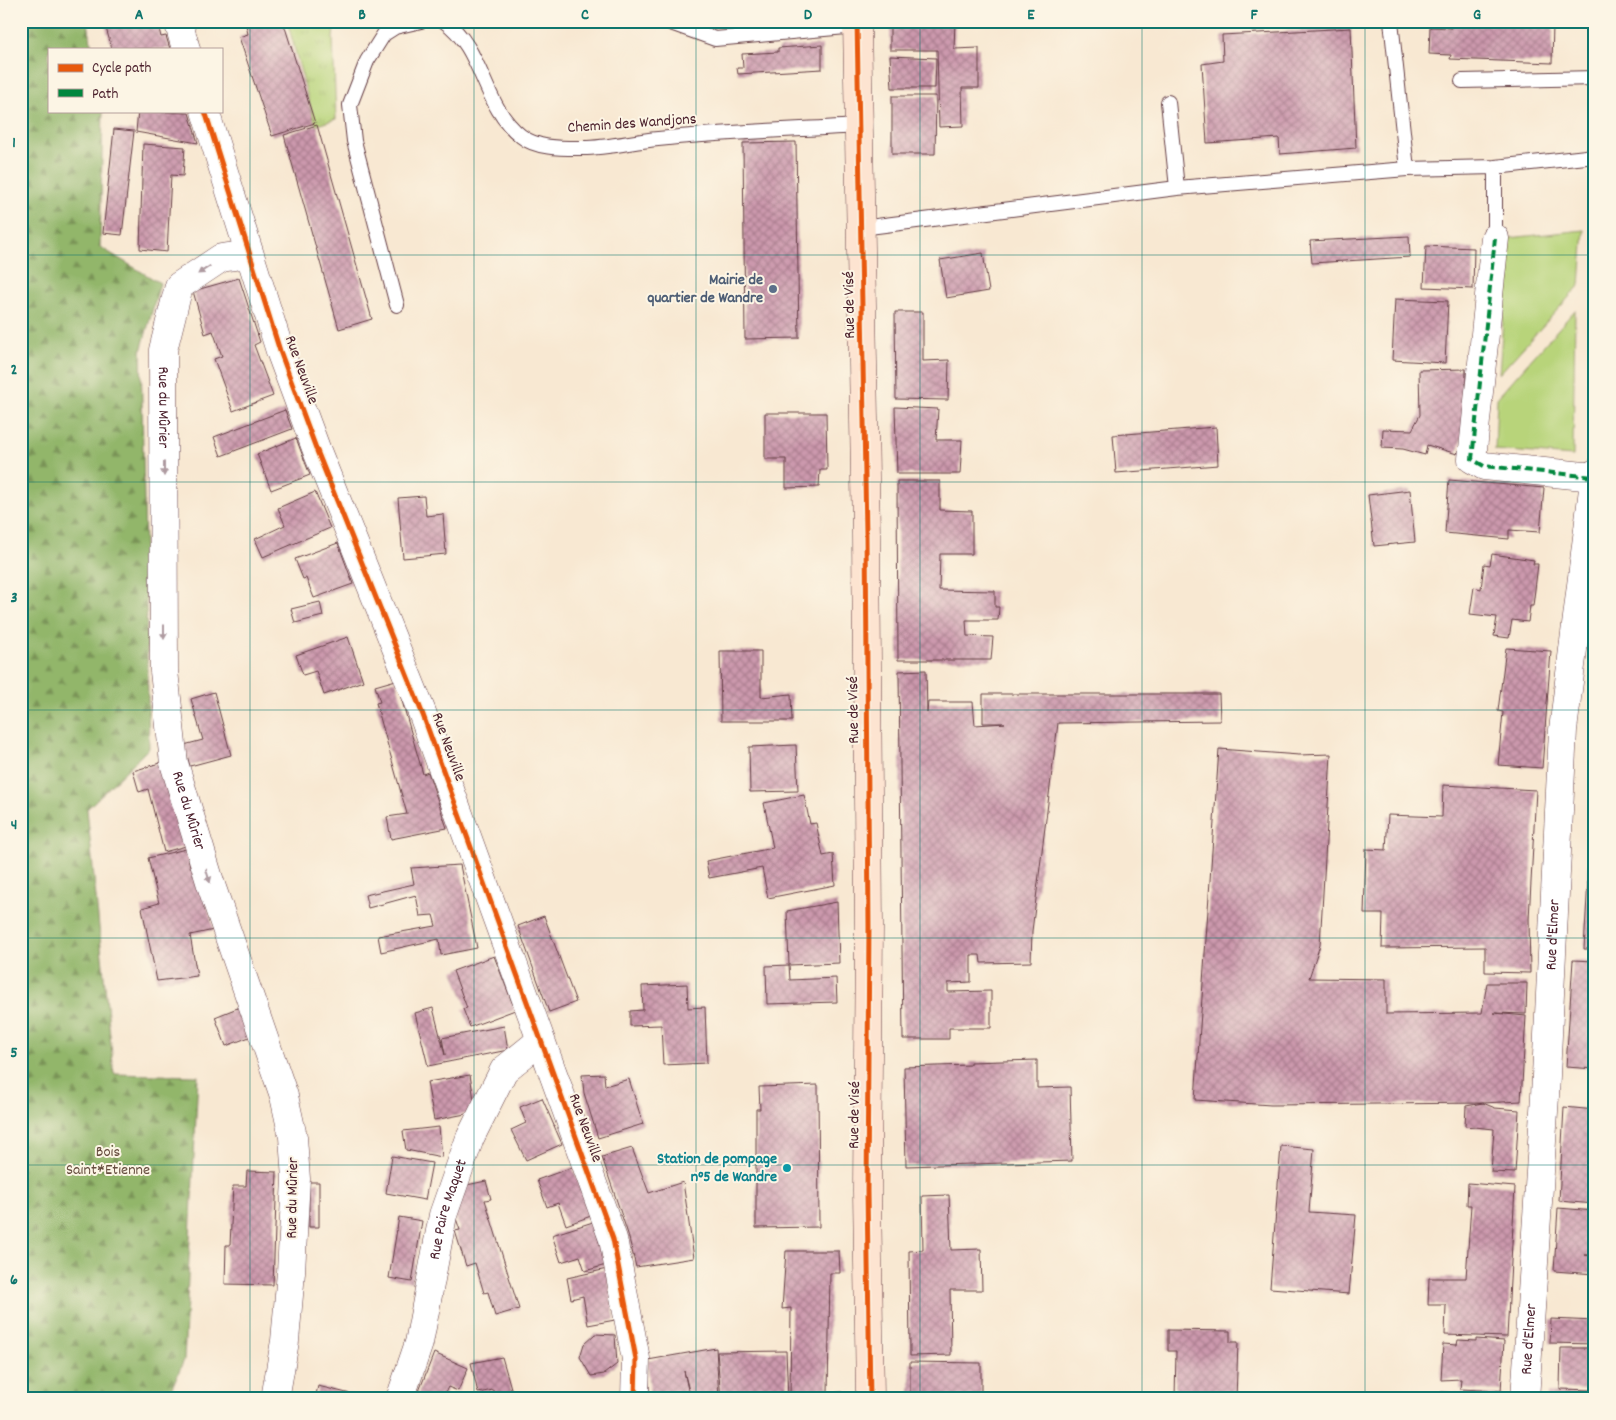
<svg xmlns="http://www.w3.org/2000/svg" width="1616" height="1420" font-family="Dekko,sans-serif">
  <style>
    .grass { fill: #b8d47a; stroke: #817a52 }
    .forest { fill: url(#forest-firs); stroke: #6e6a4a }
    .park { fill: url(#park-tufts); stroke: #817a52 }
    .building { fill: url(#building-cross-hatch) }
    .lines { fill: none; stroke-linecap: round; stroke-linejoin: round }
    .lane-casing { stroke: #643d44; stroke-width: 16 }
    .street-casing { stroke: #643d44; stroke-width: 29 }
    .secondary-casing { stroke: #643d44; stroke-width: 29 }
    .lane { stroke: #fff; stroke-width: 14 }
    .street { stroke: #fff; stroke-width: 28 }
    .secondary { stroke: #fde4d1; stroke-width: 28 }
    .quiet { stroke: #00873e; stroke-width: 4; stroke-dasharray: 8 4; stroke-linecap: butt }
    .cycleway-casing { stroke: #fcf5e5; stroke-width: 8 }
    .cycleway { stroke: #e8590c; stroke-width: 5 }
    .oneway { fill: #ae9aa0 }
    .grid { fill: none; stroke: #0f766e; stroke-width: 1; stroke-opacity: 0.55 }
    .service-dot { fill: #5c6f8a; stroke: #fcf5e5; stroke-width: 2 }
    .culture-dot { fill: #0f9aa8; stroke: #fcf5e5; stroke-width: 2 }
    .labels { text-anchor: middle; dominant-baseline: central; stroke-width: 4; stroke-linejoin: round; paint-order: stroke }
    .street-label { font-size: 16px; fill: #4a1f2b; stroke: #fcf5e5 }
    .service-label { font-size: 16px; font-weight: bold; fill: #4e5e75; stroke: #fcf5e5; text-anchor: end }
    .park-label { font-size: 16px; fill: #664c3f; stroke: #fcf5e5 }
    .culture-label { font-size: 16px; font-weight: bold; fill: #0d838f; stroke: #fcf5e5; text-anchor: end }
    .neatline { fill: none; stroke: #0f766e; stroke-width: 2 }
    .grid-label { font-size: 16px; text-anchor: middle; font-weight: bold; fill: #0f766e }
  </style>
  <defs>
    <pattern id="forest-firs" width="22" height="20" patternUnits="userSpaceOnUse" patternTransform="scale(1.25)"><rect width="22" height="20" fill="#92b66a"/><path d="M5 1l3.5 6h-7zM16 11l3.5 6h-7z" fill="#799357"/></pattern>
    <pattern id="park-tufts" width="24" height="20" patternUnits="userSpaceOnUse" patternTransform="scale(1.25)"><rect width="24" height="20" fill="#b8d47a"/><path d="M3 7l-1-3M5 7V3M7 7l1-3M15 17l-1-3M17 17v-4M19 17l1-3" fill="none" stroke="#a0b66a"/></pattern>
    <pattern id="building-cross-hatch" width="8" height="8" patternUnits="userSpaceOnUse" patternTransform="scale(1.25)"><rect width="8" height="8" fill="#cc99ad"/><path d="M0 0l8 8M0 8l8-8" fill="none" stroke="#a87c8d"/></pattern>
  </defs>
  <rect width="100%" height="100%" fill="#fcf5e5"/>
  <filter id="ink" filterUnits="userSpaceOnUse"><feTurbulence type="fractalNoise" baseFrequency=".02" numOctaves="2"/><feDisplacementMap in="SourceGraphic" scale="10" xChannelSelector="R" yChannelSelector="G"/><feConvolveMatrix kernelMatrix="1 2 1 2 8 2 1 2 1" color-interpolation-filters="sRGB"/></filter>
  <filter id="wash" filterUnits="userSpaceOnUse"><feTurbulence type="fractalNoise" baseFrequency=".0096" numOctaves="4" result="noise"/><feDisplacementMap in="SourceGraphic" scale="20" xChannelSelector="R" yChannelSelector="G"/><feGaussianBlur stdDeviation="1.12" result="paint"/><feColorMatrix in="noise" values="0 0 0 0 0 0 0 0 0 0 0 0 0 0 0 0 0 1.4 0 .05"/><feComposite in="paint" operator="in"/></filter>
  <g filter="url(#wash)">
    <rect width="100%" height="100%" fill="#f8e8d2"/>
    <path class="grass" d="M1584,230L1580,285L1499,374L1509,238Z
      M1575,310L1573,456L1495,450L1497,398Z"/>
    <path class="forest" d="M21,21H88L92,49H49V111H103L100,247L160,283L141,351L149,748L87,809L114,1074L198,1076L184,1360L167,1399H21V56L25,48L21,38Z"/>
    <path class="park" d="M287,21H335L333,38L336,119L317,125L315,123Z"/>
    <g id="blocks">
      <path class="building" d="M104,21H157L161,37L166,36L170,49H112Z
        M245,21H283L315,123L272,136L239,37L248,34Z
        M890,21H955L954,49L979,48V88H962L963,126L939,127L937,50H890Z
        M1568,21H1595V37H1591L1589,25L1569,29Z
        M1452,23L1553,25L1552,63L1450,59L1451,55L1429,54L1430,27L1451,28Z
        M1351,28L1356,148L1280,154L1279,138L1207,143L1202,64L1223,61L1222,35Z
        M822,45V69L738,74L737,68H743L742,54L778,52V48Z
        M890,56L936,58L935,88H892Z
        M892,96H936L935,154H892Z
        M138,111L189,113L198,143L136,132Z
        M317,125L372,319L339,329L284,135Z
        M114,129L134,131L122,235L103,233Z
        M796,142L799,338L745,339L743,143Z
        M143,144L185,147L183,176L171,175L167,252L140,249Z
        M1409,236L1410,257L1312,263L1310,241Z
        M1426,246L1474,248L1473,289L1424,287Z
        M983,253L989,291L946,298L940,260Z
        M239,278L260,342L254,345L273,396L233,411L214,359L222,356L213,331L205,334L193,291Z
        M1395,299L1448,301L1445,363L1392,360Z
        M895,312H923V361L949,360L948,400L896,399Z
        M1466,369L1465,428L1457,454L1427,445L1425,455L1403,449L1382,448L1383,429L1412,430L1420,415L1419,370Z
        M895,407L938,409L936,440H962L960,474H897Z
        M285,410L292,429L221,456L214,437Z
        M765,413H826L827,470H820L819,487L786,488V459H765Z
        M1216,427L1218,465L1116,473L1113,435Z
        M296,438L310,475L271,490L257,454Z
        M1449,480L1544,488L1540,532L1509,530V539L1445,533Z
        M897,481H940V510L972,511V554H940L939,590L995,591V607H999L998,620H966L967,636L993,637L991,660H898Z
        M1410,490L1415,542L1374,546L1368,495Z
        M315,492L330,528L263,557L255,539L285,525L278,508Z
        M424,496L426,516L443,514L446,554L403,558L398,498Z
        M338,543L353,584L314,598L306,578L303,579L295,559Z
        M1492,554L1534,560L1533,564H1538L1533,606H1530L1528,622L1512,620L1509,638L1494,636L1497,617L1470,614L1474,587L1481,589L1484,564L1490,565Z
        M320,602L323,616L295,623L291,609Z
        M348,637L363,681L324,695L316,671L303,675L296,655Z
        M1593,637H1595V676H1591Z
        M1506,648L1551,651L1542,768L1498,765L1503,712L1498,711Z
        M720,651H761V697L791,694L792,721H721Z
        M926,670L927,713L928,702H973L975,725L1005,723H983V694H1219L1220,721L1058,723L1032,931L1031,962L981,963L980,955H971V982L948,983V992L991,991V1028H949V1039H903L899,671Z
        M396,680L423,774L428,772L447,828L391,839L387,817L407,814L376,703L380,702L375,686Z
        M214,692L231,755L190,766L184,745L203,740L191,699Z
        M796,745L798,791L750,792L749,747Z
        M1219,749L1299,755L1331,754L1320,945L1309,978L1386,979V1014L1482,1013L1487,983H1527L1526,1014L1494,1013L1526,1016L1521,1101L1483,1103L1495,1108L1519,1110L1515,1173L1491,1172L1494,1129L1465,1126L1466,1106L1483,1103L1271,1105L1195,1100Z
        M163,762L186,846L164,852L148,789L139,792L133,771Z
        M1443,785L1536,790L1529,919L1530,973L1485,972V947L1382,948L1383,914H1364L1366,849L1386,850L1388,815L1442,817Z
        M804,795L810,824L816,823L823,856L833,854L835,885L768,898L762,868L709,878L706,861L773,848L764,803Z
        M186,849L190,866L202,886L214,930L190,935L197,976L157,981L142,908L159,903L148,858Z
        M1589,862L1595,863V949H1584Z
        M460,865L477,948L441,955L439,939L381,952L378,936L436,926L433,915L420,916L416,895L368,908L365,895L414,884L411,868Z
        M837,902L839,963L789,965L790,980L836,978L837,1002L767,1004L766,966L789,965L787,911Z
        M544,916L576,1002L549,1012L518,926Z
        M494,956L515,1010L470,1027L463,1009L467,1008L453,971Z
        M1573,960L1595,961V1069L1566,1067Z
        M687,984L688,1008L705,1007L707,1063L663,1065L661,1025L630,1026V1011L643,1010L642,986Z
        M240,1007L252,1036L226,1046L215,1017Z
        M433,1008L445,1055L442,1038L504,1026L508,1050L428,1066L415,1013Z
        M1037,1060V1088L1070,1087L1072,1161L906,1166L904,1067L970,1065V1062Z
        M604,1074L605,1086L629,1079L643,1124L598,1138L584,1093L582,1075Z
        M470,1075L476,1112L434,1120L427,1082Z
        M818,1085L819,1227L756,1228V1109H760L759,1087Z
        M542,1098L562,1144L526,1160L511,1130L526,1123L520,1107Z
        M1564,1107L1595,1110V1204L1559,1201Z
        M439,1127L442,1157L406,1150L403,1131Z
        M1281,1146L1314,1149L1309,1212L1356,1215L1349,1294L1270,1288Z
        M632,1148L649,1193L683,1182L694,1258L636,1267L628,1234L602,1157Z
        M392,1156L432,1163L425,1200L386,1193Z
        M573,1167L591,1216L566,1225L558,1203L547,1207L537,1180Z
        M247,1171L277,1172L273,1285L225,1284L226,1245H230L233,1186H246Z
        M486,1181L491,1199L485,1200L519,1309L495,1316L488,1292L484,1293L475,1263L466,1266L455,1231L460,1230L453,1210L462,1186Z
        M309,1182H319V1227H309Z
        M1468,1183L1515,1187L1507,1337L1445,1335L1446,1305H1428L1429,1278H1466L1471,1205H1467Z
        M949,1195L951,1250L981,1249L982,1290H950L951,1355L910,1356L909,1251L923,1250L922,1196Z
        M1558,1208L1595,1211V1255H1584L1595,1256V1274L1554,1271Z
        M399,1217L422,1221L412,1282L389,1278Z
        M593,1222L606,1265L585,1271L580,1256L561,1262L552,1235Z
        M786,1251H839L840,1273H830L828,1393L842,1392V1399H790L791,1308L782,1309Z
        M607,1269L615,1320L588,1325L583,1296L571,1299L567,1278Z
        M1551,1319L1595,1321V1344L1550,1343Z
        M1168,1330L1230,1331V1342H1238L1236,1399H1175L1176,1351H1168Z
        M595,1334L615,1335L617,1364L604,1374L591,1376L580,1357L584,1344Z
        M1476,1339L1504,1341L1501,1391L1460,1389L1461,1379L1441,1380L1443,1344L1457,1345L1458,1340L1476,1341Z
        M716,1348L719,1399H691L684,1371L690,1399H650L648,1360Z
        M1561,1348H1595V1390L1560,1389Z
        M786,1351L788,1399H721L717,1352Z
        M434,1353L468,1368L458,1391L448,1387L442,1399H416Z
        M502,1357L513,1395L495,1399L493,1390L478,1393L471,1363Z
        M910,1362L981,1363V1399H910Z
        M318,1386L359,1396L358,1399H315Z
        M1441,1392L1503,1395V1399H1440Z
        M1547,1393L1595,1394V1399H1547Z"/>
    </g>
  </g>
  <g filter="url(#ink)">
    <use href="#blocks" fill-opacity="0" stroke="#643d44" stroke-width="1"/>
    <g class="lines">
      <defs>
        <path id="lane" d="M444,21C484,49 482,106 521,136C537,149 563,148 583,148C608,148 634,141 658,139C725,132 792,130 859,126
          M665,21L715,39L857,26
          M1391,21L1407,169
          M1462,81L1595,78
          M1168,102L1177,188
          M1495,167V238
          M861,228L1177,188L1407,169L1495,167L1595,156
          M397,305L354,141L350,105L367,61L384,34L395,27L421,21"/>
        <g id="street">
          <path d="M178,21L186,49"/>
          <path d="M205,111L280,351L317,451L423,715L613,1239L636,1359L635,1399"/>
          <path d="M1495,238L1472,459L1484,466L1594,477"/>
          <path id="s1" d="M249,254L221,258L179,286L163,350L164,671L174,763L211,885L284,1096L293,1137L296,1179L291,1272L285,1341L275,1399"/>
          <path id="s2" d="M400,1399L419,1343L443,1215L470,1138L504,1070L540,1041"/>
          <path id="s3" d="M1525,1399L1545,1096L1563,730L1595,473"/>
        </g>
        <path id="secondary" d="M857,21L866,534L869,926L867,1191L870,1399"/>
      </defs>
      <use href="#lane" class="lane-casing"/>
      <use href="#street" class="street-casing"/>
      <use href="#secondary" class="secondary-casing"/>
      <use href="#lane" class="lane"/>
      <use href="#street" class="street"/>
      <use href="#secondary" class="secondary"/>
      <path class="quiet" d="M1495,238L1472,459L1484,466L1594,477"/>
      <defs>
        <path id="cycleway" d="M857,21L866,534L869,926L867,1191L870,1399
          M205,111L280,351L317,451L423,715L613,1239L636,1359L635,1399"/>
      </defs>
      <use href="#cycleway" class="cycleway-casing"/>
      <use href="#cycleway" class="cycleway"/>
    </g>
    <defs><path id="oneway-solid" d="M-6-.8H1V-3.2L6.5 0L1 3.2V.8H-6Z" transform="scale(1.25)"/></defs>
    <g class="oneway">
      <use href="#oneway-solid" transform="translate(204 270) rotate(147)"/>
      <use href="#oneway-solid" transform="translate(164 469) rotate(90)"/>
      <use href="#oneway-solid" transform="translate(164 632) rotate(90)"/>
      <use href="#oneway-solid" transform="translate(208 876) rotate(73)"/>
    </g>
  </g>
  <path class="grid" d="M250,21V1399M474,21V1399M696,21V1399M920,21V1399M1142,21V1399M1365,21V1399M21,255H1595M21,482H1595M21,710H1595M21,938H1595M21,1165H1595"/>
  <circle class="service-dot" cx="773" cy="289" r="5"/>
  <circle class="culture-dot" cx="787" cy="1168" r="5"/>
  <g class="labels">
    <g class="street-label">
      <text transform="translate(632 124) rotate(-4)">Chemin des Wandjons</text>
      <text transform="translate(850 305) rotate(-91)">Rue de Visé</text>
      <text transform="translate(301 370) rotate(70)">Rue Neuville</text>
      <text stroke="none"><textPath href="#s1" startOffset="202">Rue du Mûrier</textPath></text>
      <text transform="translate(854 710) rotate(-91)">Rue de Visé</text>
      <text transform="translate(448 747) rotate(70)">Rue Neuville</text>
      <text stroke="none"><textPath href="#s1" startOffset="608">Rue du Mûrier</textPath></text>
      <text stroke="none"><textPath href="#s3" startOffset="465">Rue d'Elmer</textPath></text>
      <text transform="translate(855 1115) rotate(-89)">Rue de Visé</text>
      <text transform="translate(585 1128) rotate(70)">Rue Neuville</text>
      <text transform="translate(293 1198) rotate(-89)">Rue du Mûrier</text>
      <text stroke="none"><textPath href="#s2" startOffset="196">Rue Paire Maquet</textPath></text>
      <text stroke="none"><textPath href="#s3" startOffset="60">Rue d'Elmer</textPath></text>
    </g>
    <g class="service-label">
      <text x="763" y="280">Mairie de<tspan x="763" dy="18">quartier de Wandre</tspan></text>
    </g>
    <g class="park-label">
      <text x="108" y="1152">Bois<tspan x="108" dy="18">Saint*Etienne</tspan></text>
    </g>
    <g class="culture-label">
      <text x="777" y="1159">Station de pompage<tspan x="777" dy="18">n°5 de Wandre</tspan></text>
    </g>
  </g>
  <rect width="1616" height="1420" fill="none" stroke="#fcf5e5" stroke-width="55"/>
  <rect x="48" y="48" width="175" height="65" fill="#fcf5e5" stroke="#b59f9b"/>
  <rect x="58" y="64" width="25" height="8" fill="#e8590c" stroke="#b59f9b"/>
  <text x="92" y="72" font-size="15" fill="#4a1f2b">Cycle path</text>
  <rect x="58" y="89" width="25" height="8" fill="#00873e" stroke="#b59f9b"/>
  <text x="92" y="98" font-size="15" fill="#4a1f2b">Path</text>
  <rect x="28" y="28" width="1560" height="1364" class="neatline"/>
  <g class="grid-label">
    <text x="139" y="19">A</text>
    <text x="362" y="19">B</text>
    <text x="585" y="19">C</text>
    <text x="808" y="19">D</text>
    <text x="1031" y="19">E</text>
    <text x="1254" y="19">F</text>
    <text x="1477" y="19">G</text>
    <text x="14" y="147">1</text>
    <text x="14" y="374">2</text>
    <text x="14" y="602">3</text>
    <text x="14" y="829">4</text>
    <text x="14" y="1057">5</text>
    <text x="14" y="1284">6</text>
  </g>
</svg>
